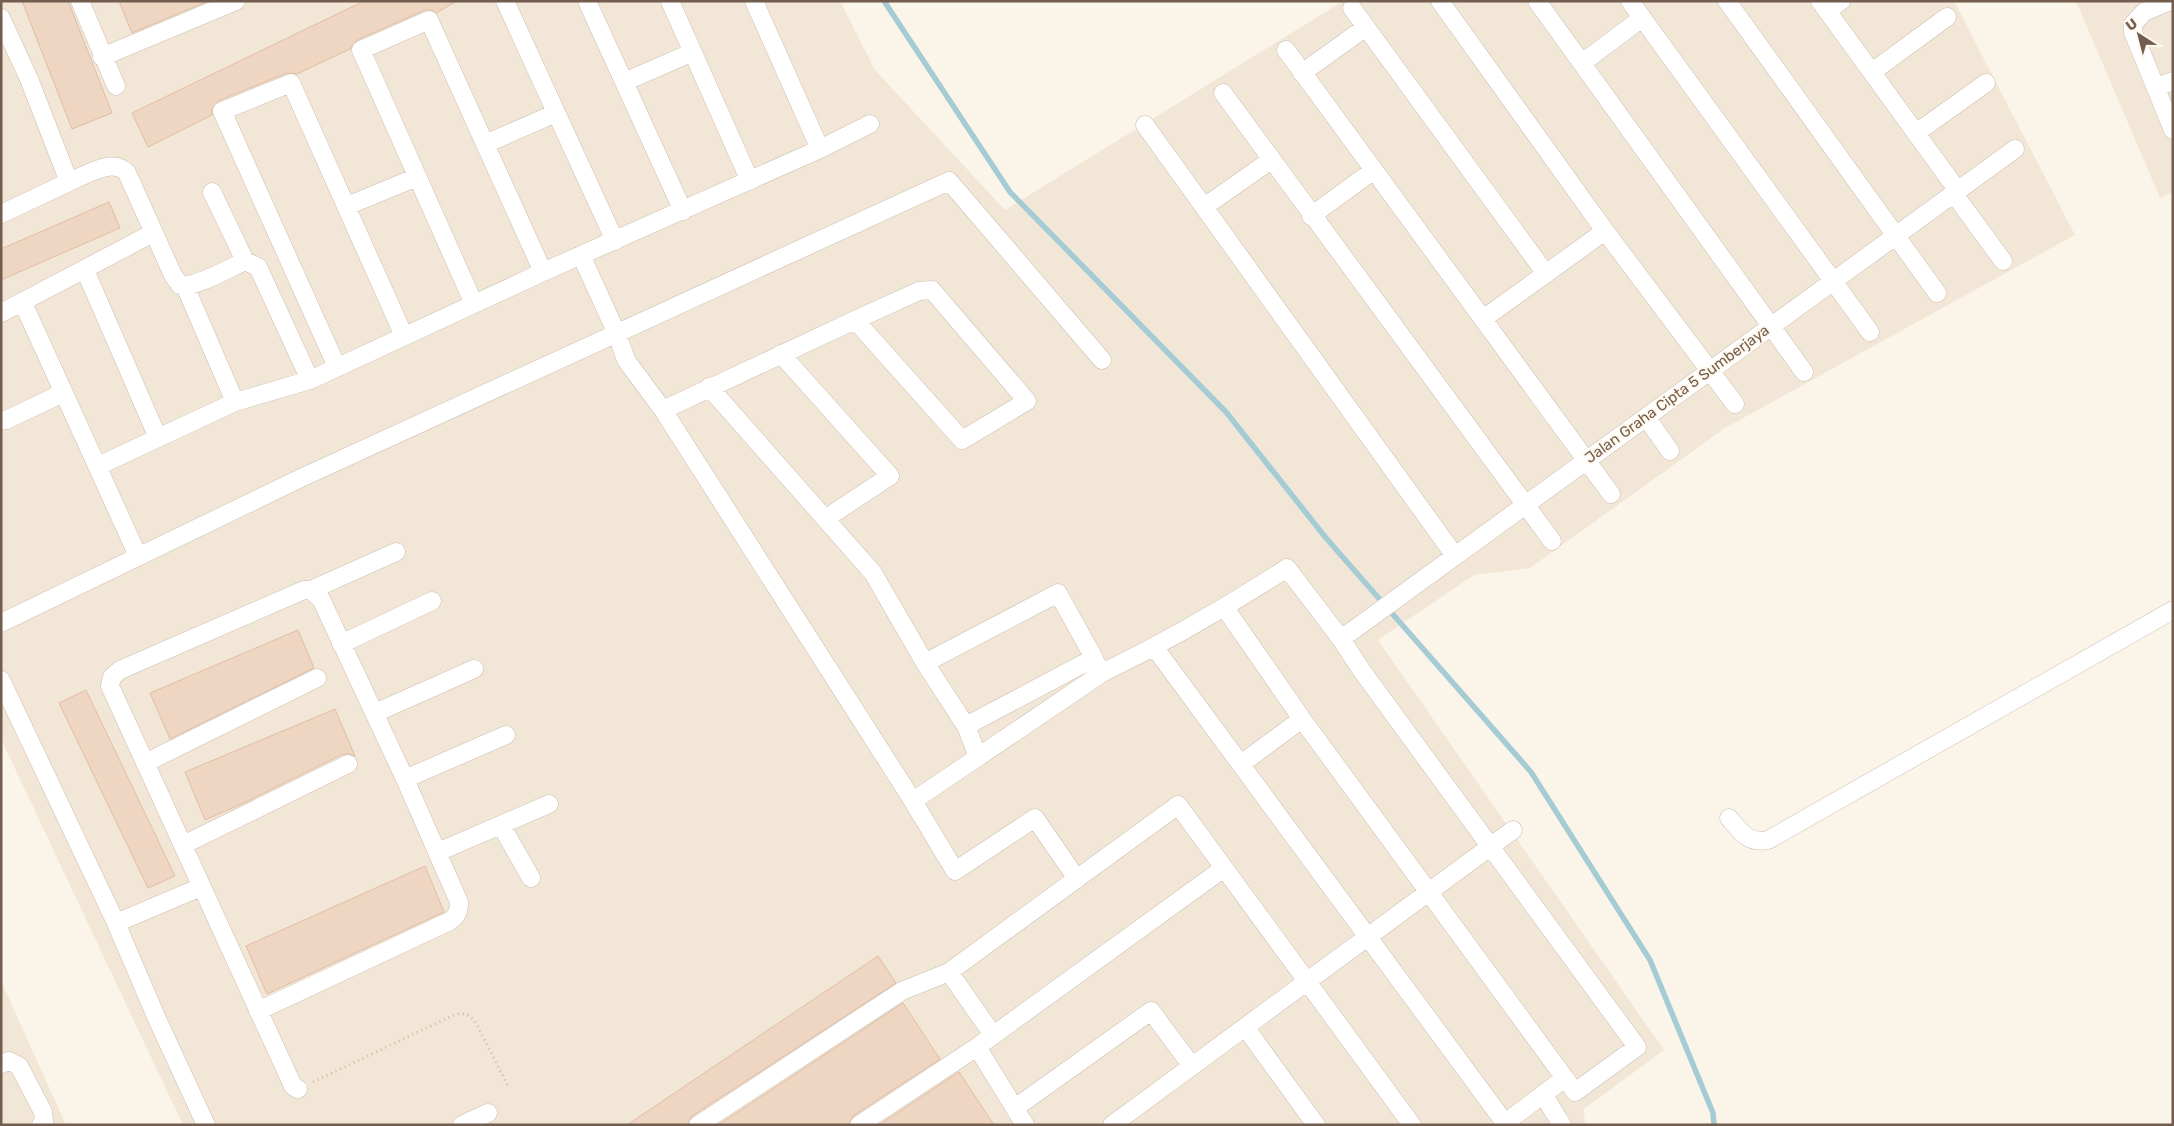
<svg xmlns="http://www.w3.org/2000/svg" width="2174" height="1126" font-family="Rubik,sans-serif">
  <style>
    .residential { fill: #f2e7d7 }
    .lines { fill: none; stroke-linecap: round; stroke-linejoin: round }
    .stream { stroke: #a5cbd4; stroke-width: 5.5 }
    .building { fill: #eed6c2; stroke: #e0bda3 }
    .street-casing { stroke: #ccbdaf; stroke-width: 19 }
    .path { stroke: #d3b9a4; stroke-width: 3; stroke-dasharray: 1 4; stroke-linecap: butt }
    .street { stroke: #fff; stroke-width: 18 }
    .labels { text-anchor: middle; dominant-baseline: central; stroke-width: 4; stroke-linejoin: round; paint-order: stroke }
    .street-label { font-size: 15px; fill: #735d4e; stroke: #fef8ee }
  </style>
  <rect width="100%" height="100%" fill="#fbf4e8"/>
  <path class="residential" d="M1,1H840L875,70L1005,210L1343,1H1954L2075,235L1725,428L1530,568L1474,575L1378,640L1664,1050L1584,1109L1585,1125H183L1,739Z
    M2076,1H2173V192L2160,198Z
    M1,981L66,1125H1Z"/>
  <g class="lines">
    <path class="stream" d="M884,1L1010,192L1226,412L1326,538L1531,772L1650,960L1713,1113L1714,1125"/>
  </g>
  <path class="building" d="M22,1H68L112,113L72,129Z
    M119,1H208L132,33Z
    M364,1H457L436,13L431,10H425L357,40L350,49L297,74L287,73L218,101L212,109V115L148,147L132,113Z
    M109,202L120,228L1,280V249Z
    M298,630L314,668L170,739L150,693Z
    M86,690L175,876L148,888L59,703Z
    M335,709L355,756L349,754H343L246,802L205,820L185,772Z
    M425,866L444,912L267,994L246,946Z
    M878,956L896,983L692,1116L688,1125H627Z
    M903,1003L940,1059L853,1116L849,1125H718Z
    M959,1072L994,1125H879Z"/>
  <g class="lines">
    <defs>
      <path id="street" d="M80,1L116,86
        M505,1L615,241
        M587,1L683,211
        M670,1L750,181
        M754,1L820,149
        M1440,1L1605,231L1735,404
        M1537,1L1804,372
        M1630,1L1870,332
        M1727,1L1937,293
        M1820,1L1958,191
        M2170,1L2144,12L2133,24V32L2173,130
        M1352,8L1546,274
        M1827,11L1841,1
        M1,18L29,79L69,182L1,214
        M1286,50L1611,494
        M102,57L236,1
        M1582,63L1642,18
        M1872,72L1947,17
        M1302,73L1366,27
        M624,82L693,52
        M2156,87L2173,81
        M1223,93L1552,541
        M1145,125L1455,556
        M1916,133L1986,83
        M485,144L556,113
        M69,182C86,175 113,157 127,173L173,275L180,285C196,288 229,268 245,261L258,267L310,380
        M212,192L245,261
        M1954,194L2003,261
        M347,206L417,177
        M1204,207L1271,160
        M1311,216L1374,170
        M581,255L617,334L626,360L663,410L913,801L955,871L1035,818L1077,879
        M85,270L158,438
        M185,286L235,402
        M23,303L138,556
        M474,304L361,50L429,20L543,272
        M1,313L153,233
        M1483,319L1605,231
        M781,354L890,476L825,519
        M337,367L222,111L291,83L404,336
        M709,387L873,573L925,663L966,726L978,757L913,801
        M663,410L855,320L919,291L932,290L1027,401L962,440L855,320
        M1646,417L1670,451
        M1,421L6,420L63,393
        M98,466L235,402L310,380L543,272L820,149L870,124
        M311,590L396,552
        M1225,608L1302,719
        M1,623L301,478L949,181L1102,360
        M1341,639L2015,149
        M341,644L432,601
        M1155,648L1505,1123L1565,1078
        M925,663L1058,593L1094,658L966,726
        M1102,673C1166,642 1227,607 1287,568L1341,639L1362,671L1637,1047L1575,1092L1302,719L1241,764
        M1,680L116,923L158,1021L206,1125
        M375,713L474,669
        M978,757L1102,673L1097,664
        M145,763L317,678
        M405,779L506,735
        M1729,818C1740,831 1748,844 1768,840L2173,610
        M501,825L531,878
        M183,845L348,764
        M438,852L549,804
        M116,923L201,887
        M949,972L993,1035
        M258,1011L450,921C457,916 459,911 459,902L405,779L321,599L311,590H304L120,670L112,677L110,686C171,819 232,953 293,1086L298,1089
        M1245,1027L1316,1125
        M1,1064L9,1061L19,1066L43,1112L44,1121L41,1125
        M1543,1094L1562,1125
        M1015,1108L1151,1011L1192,1066
        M462,1125L488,1113
        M698,1125L902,991L949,972L1178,805L1412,1125
        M859,1125L977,1047
        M1025,1125L977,1047L1224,868
        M1112,1125L1513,830"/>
    </defs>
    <use href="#street" class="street-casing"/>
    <path class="path" d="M313,1082L439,1022C455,1015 466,1006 477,1025L508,1086"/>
    <use href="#street" class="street"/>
  </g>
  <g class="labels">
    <g class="street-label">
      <text transform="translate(1677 394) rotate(-36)">Jalan Graha Cipta 5 Sumberjaya</text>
    </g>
  </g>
  <rect width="2174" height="1126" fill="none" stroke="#735d4e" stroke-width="5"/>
  <g transform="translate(2139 35) rotate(324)" stroke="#fef8ee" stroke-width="4" paint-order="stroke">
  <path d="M0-4L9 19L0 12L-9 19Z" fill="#735d4e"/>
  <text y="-8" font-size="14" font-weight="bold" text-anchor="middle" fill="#735d4e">U</text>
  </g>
</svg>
